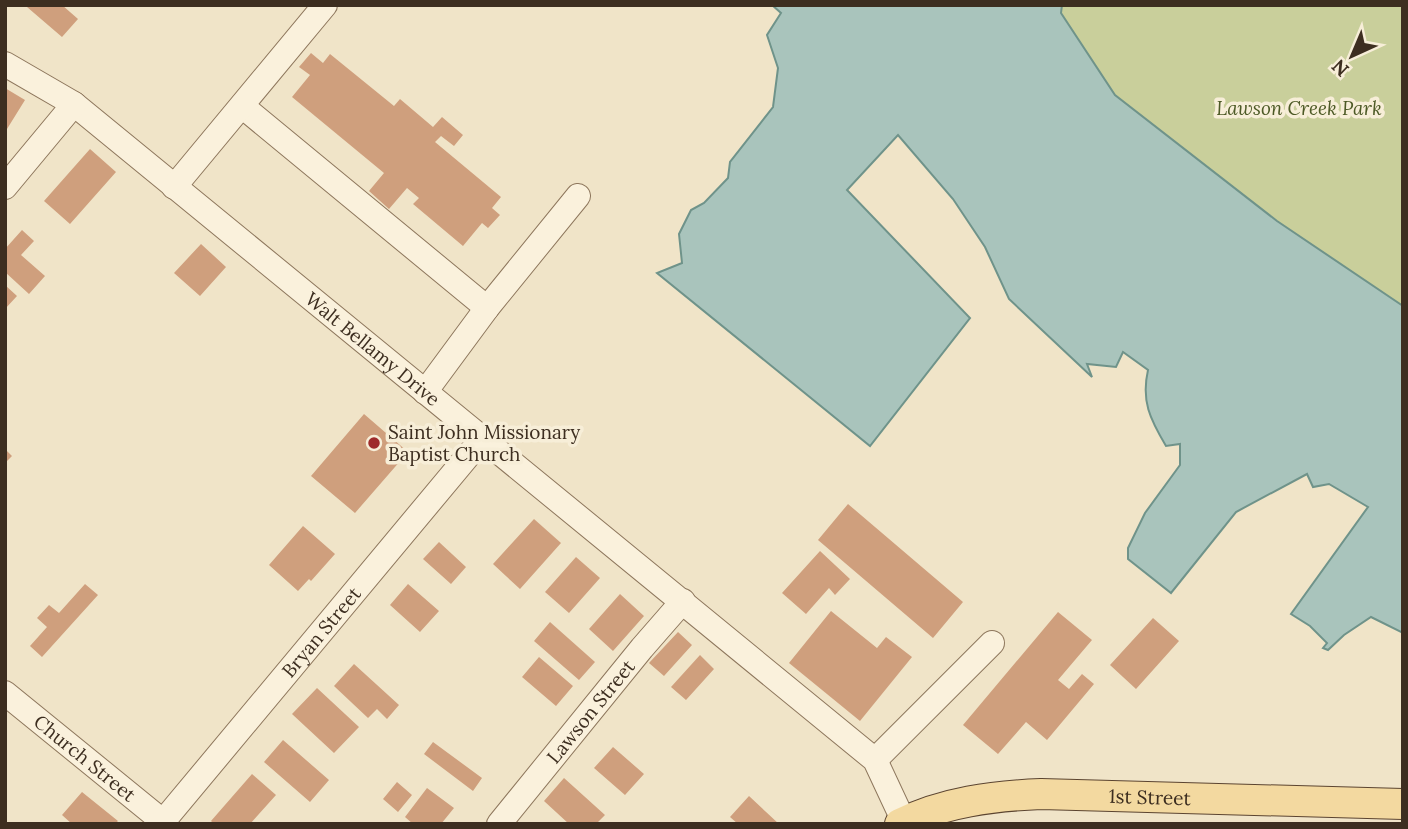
<svg xmlns="http://www.w3.org/2000/svg" width="1408" height="829" font-family="Lora,serif">
  <style>
    .green { fill: #c9cf9b }
    .water { fill: #a9c4bc; stroke: #6f938a; stroke-width: 2 }
    .building { fill: #cf9f7d }
    .lines { fill: none; stroke-linecap: round; stroke-linejoin: round }
    .minor-casing { stroke: #8d765c; stroke-width: 26 }
    .major-casing { stroke: #5b4430; stroke-width: 32 }
    .minor { stroke: #faf1dc; stroke-width: 24 }
    .major { stroke: #f3d9a0; stroke-width: 30 }
    .poi-dot { fill: #9e2a2b; stroke: #f7eed8; stroke-width: 2.5 }
    .labels { text-anchor: middle; dominant-baseline: central; stroke-width: 7; stroke-linejoin: round; paint-order: stroke }
    .park-label { font-size: 19px; font-style: italic; fill: #4d5a26; stroke: #f7eed8 }
    .street-label { font-size: 19px; fill: #3d2e20; stroke: #f7eed8 }
    .poi-label { font-size: 19px; fill: #3d2e20; stroke: #f7eed8; text-anchor: start }
  </style>
  <rect width="100%" height="100%" fill="#f0e4c8"/>
  <path class="green" d="M1062,5H1403V306L1277,221L1115,95L1061,13Z"/>
  <path class="water" d="M772,5H1062L1061,13L1115,95L1277,221L1403,306V633L1371,617L1344,635L1328,650L1323,648L1327,643L1310,626L1291,614L1368,507L1329,484L1313,487L1307,474L1236,512L1171,593L1128,559V548L1145,513L1180,465V444L1166,446C1150,419 1141,401 1148,370L1123,352L1116,367L1087,364L1092,377L1009,299L985,247L953,199L898,135L847,190L970,318L870,446L657,273L682,263L679,234L691,210L704,203L728,178L730,162L773,107L778,68L767,35L781,13Z"/>
  <path class="building" d="M29,5H62L78,19L62,37L27,7Z
    M311,53L323,63L330,54L394,106L400,99L433,127L442,117L463,135L454,146L441,136L435,142L501,197L492,208L500,215L488,228L482,223L463,246L413,204L419,198L407,188L389,209L369,191L384,173L292,97L310,75L299,67Z
    M5,88L25,100L7,129L5,128Z
    M90,149L116,172L70,224L44,201Z
    M22,230L34,241L21,255L45,276L29,294L5,272V249Z
    M201,244L226,267L200,296L174,273Z
    M5,285L17,296L5,309Z
    M364,414L408,452L355,513L311,476Z
    M5,449L12,456L5,463Z
    M848,504L963,602L933,638L818,540Z
    M534,519L561,543L520,589L493,564Z
    M303,526L335,554L311,581L309,579L298,591L269,565Z
    M439,542L466,567L451,584L423,559Z
    M820,551L850,579L835,595L829,588L806,614L782,593Z
    M576,557L600,578L569,613L545,592Z
    M85,584L98,595L42,657L30,646L47,627L37,618L49,605L59,613Z
    M408,584L439,611L420,632L390,605Z
    M620,594L644,616L613,651L589,629Z
    M831,611L877,648L886,637L912,657L860,721L789,663Z
    M1058,612L1092,640L1058,680L1069,689L1082,674L1094,684L1047,740L1026,722L998,754L963,725Z
    M1153,618L1179,641L1136,689L1110,665Z
    M550,622L595,662L579,680L534,641Z
    M678,632L692,645L664,676L649,663Z
    M700,655L714,669L686,700L671,687Z
    M539,657L573,686L556,706L522,677Z
    M354,664L399,705L387,719L377,709L368,718L334,686Z
    M317,688L359,727L334,753L292,714Z
    M283,740L329,780L310,802L264,762Z
    M433,742L482,778L473,791L424,754Z
    M613,747L644,774L625,795L594,768Z
    M252,774L276,795L250,824H214L211,821Z
    M564,778L605,815L596,824H569L544,801Z
    M397,782L412,795L398,812L383,799Z
    M427,788L454,808L441,824H413L405,817Z
    M82,792L118,821L115,824H72L62,815Z
    M749,796L779,824H738L730,817Z"/>
  <g class="lines">
    <defs>
      <g id="minor">
        <path id="s1" d="M5,64L74,104L875,760L904,822"/>
        <path d="M242,106L487,308"/>
        <path d="M5,187L74,104"/>
        <path d="M174,187L325,5"/>
        <path d="M425,392L487,308L578,196"/>
        <path id="s2" d="M5,693L166,824"/>
        <path d="M875,760L992,643"/>
        <path id="s3" d="M161,824L482,439"/>
        <path id="s4" d="M499,824L642,648L683,601"/>
      </g>
      <g id="major">
        <path id="s5" d="M900,824C944,802 993,796 1041,794L1403,804"/>
      </g>
    </defs>
    <use href="#minor" class="minor-casing"/>
    <use href="#major" class="major-casing"/>
    <use href="#minor" class="minor"/>
    <use href="#major" class="major"/>
  </g>
  <circle class="poi-dot" cx="374" cy="443" r="7"/>
  <g class="labels">
    <g class="park-label">
      <text x="1299" y="108">Lawson Creek Park</text>
    </g>
    <g class="street-label">
      <text stroke="none"><textPath href="#s1" startOffset="466">Walt Bellamy Drive</textPath></text>
      <text stroke="none"><textPath href="#s3" startOffset="250">Bryan Street</textPath></text>
      <text stroke="none"><textPath href="#s4" startOffset="145">Lawson Street</textPath></text>
      <text stroke="none"><textPath href="#s2" startOffset="103">Church Street</textPath></text>
      <text stroke="none"><textPath href="#s5" startOffset="254">1st Street</textPath></text>
    </g>
    <g class="poi-label">
      <text x="388" y="432">Saint John Missionary<tspan x="388" dy="22">Baptist Church</tspan></text>
    </g>
  </g>
  <rect width="1408" height="829" fill="none" stroke="#3d2e20" stroke-width="14"/>
  <g transform="translate(1352 56) rotate(224)" stroke="#f7eed8" stroke-width="5" paint-order="stroke">
  <path d="M0-5L12 26L0 18L-12 26Z" fill="#3d2e20"/>
  <text y="-10" font-size="19" font-weight="bold" text-anchor="middle" fill="#3d2e20">N</text>
  </g>
</svg>
